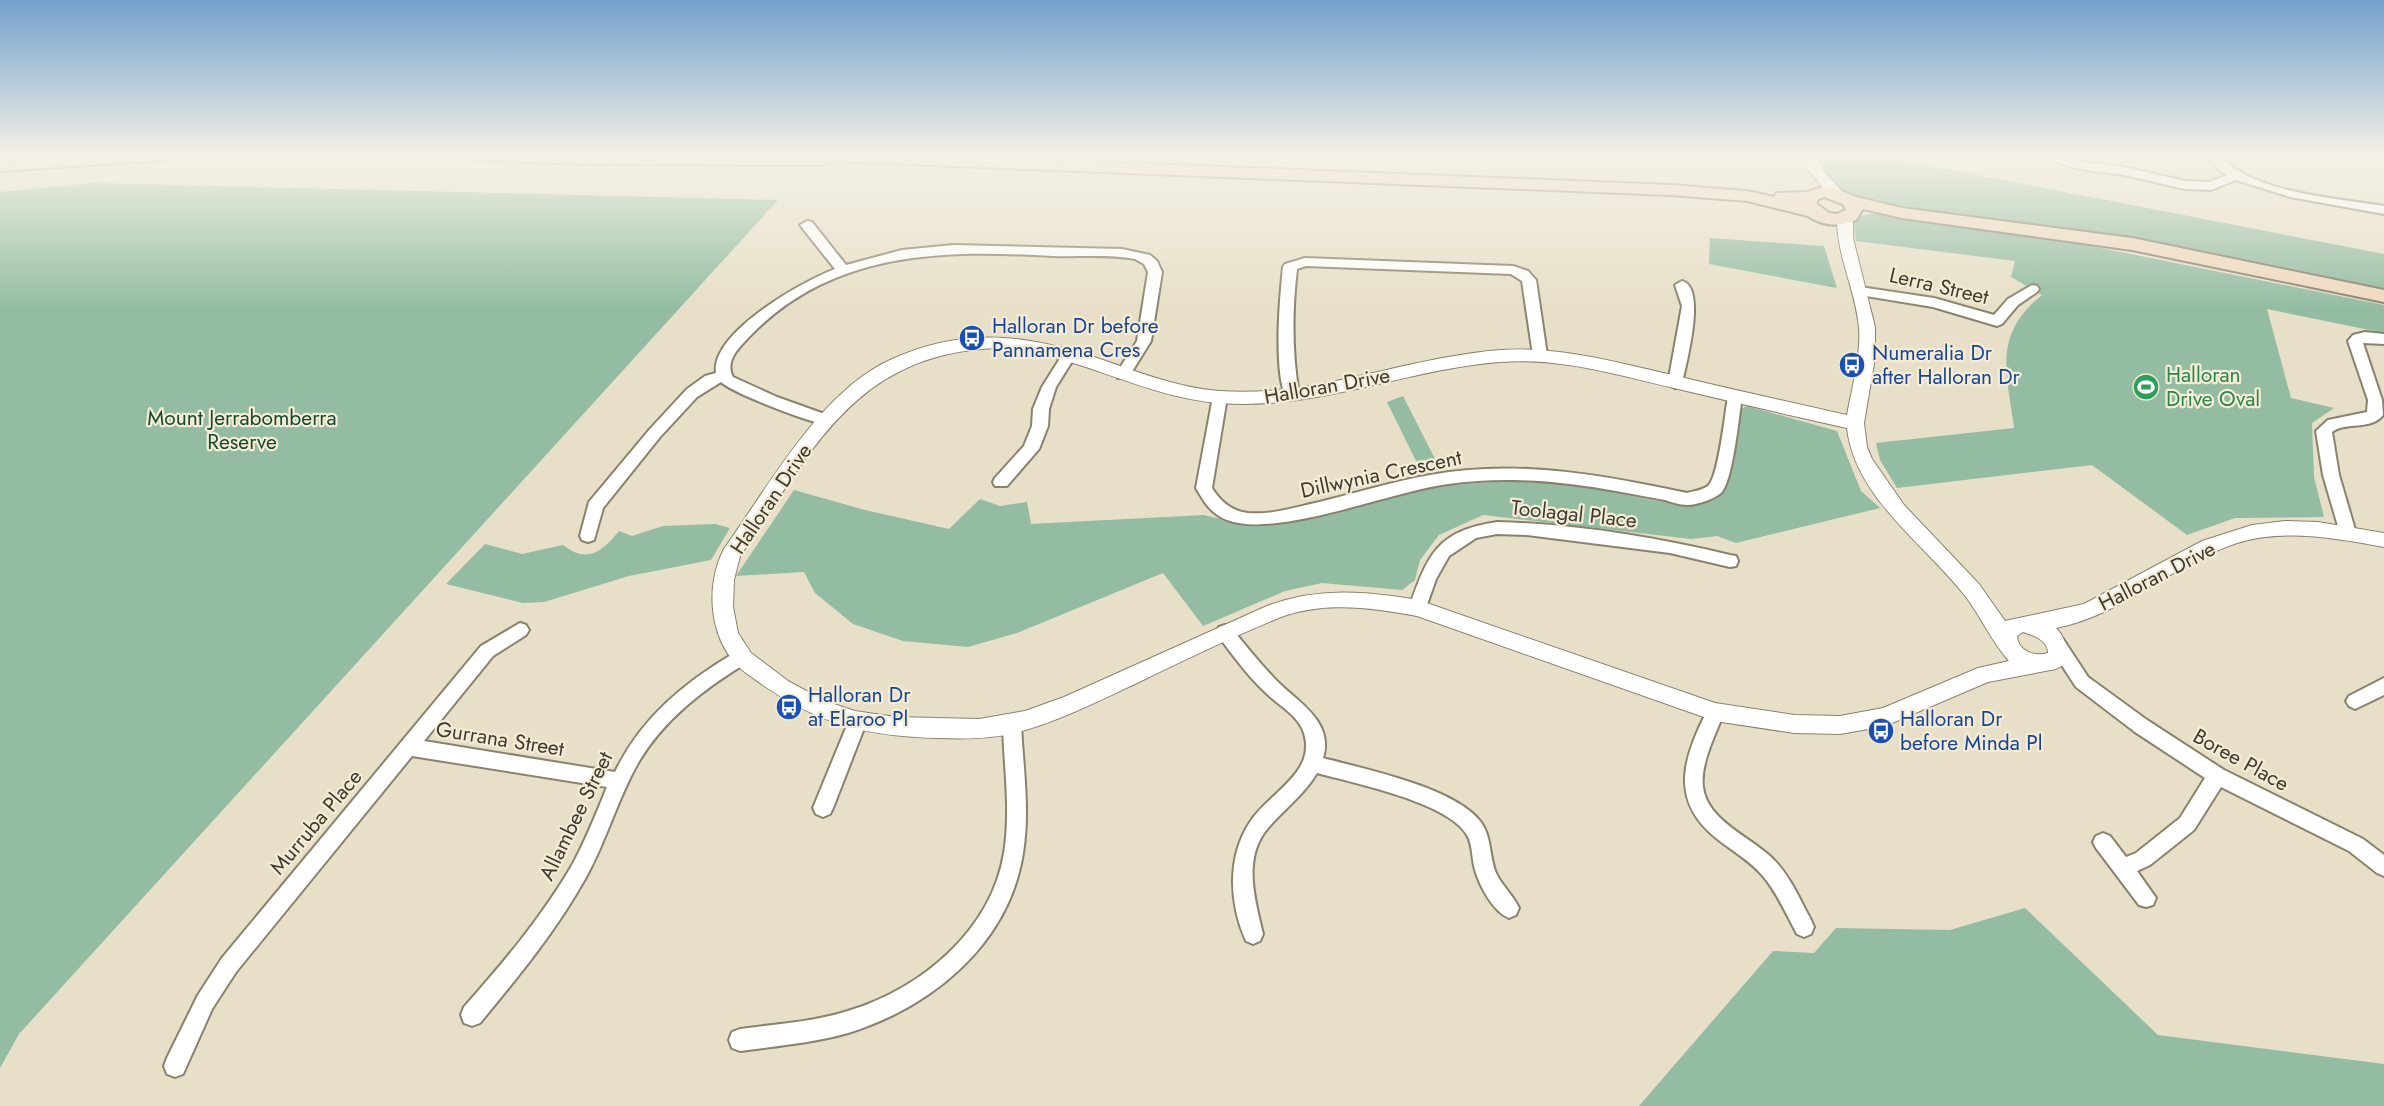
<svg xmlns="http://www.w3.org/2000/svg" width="2384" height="1106" font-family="Jost,sans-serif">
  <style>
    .green { fill: #93bca3 }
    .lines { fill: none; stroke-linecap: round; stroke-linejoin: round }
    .minor-casing { stroke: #89826c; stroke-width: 4 }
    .tertiary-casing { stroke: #89826c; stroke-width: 2 }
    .secondary-casing { stroke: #89826c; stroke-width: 4 }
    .minor { fill: #fff; fill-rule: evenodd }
    .tertiary { fill: #fff; fill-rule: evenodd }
    .secondary { fill: #efd9c0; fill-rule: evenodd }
    .labels { text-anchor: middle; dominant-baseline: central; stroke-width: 4.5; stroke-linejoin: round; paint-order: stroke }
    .street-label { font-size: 21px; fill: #3e3a31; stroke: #f4ecd4 }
    .transit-label { font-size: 21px; fill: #164399; stroke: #f4ecd4; text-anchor: start }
    .leisure-label { font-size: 21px; fill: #27864d; stroke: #f4ecd4; text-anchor: start }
    .park-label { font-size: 21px; fill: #134a2f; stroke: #f4ecd4 }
  </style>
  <rect width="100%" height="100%" fill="#e7dfc7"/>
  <path class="green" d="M1817,155H1874L2384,254V291L1867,200C1834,188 1831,188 1817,155Z
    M93,183L778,200L19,1034L0,1068V192Z
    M1872,214L2081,244L2384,305V333L2267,309L2291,398L2334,408L2312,423L2314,477L2324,517L2235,518L2187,535L2092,465L1897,488L1880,460L1876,443L2014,428C2007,373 1992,335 2042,295L2011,277L2015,261L1856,241L1853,217Z
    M1710,238L1824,246L1837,288L1709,264Z
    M1403,396L1435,459L1416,461L1387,402Z
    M1747,406L1837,431L1861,491L1880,508L1736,543L1717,536L1691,539L1483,515L1439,535L1420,560L1415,580L1402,590L1322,583L1285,591L1203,626L1163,573L1017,633L968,647L903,641L853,624L815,593L804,572L736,576L794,490L865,510L949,529L980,499L1000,506L1027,502L1031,524L1203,515L1254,526L1291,520L1441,486L1542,478L1657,501L1703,503L1723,492L1734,462L1739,410Z
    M715,524L730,528L711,560L629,576L544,602L523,603L446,584L485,544L522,554L563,545C587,564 602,552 619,531L632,536L663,526Z
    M2025,908L2158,1035L2384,1064V1106H1639L1773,951L1814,953L1836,928L1950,930Z"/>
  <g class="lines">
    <defs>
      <path id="minor" d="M2045,155H2061L2076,161L2124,167L2185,181L2209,182L2227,175L2219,170L2208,155H2220C2250,193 2338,198 2384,206V214L2290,197L2236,180L2211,190L2185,189L2124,175L2073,168L2047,158Z
        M807,221L812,222L846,265L902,250L953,245L1122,249L1150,255L1157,261L1162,272L1151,341L1128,378H1118L1116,374L1137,341L1148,272L1144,264L1135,259C1109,254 1080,257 1053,256C944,250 834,250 751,335C740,347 724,360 733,377L777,397L830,416L833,420L830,424C818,427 731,392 721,382L697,397L660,437L603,508L594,540L588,542L582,540L580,536L589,502L650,429L687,389L705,376L716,373C710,333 803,281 835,269L800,225Z
        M1305,258L1513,266L1528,271L1536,280L1547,355L1540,360L1533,355L1522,281L1511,274L1306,266L1297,269C1292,312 1292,353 1299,395L1297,399H1287C1273,374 1280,296 1283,267L1285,264Z
        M1682,281C1707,287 1686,364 1682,383L1675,388L1668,383L1682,306L1675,285Z
        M2032,285L2037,286L2039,289L2037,292L2018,305L2002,324L1997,326L1933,307L1860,295L1853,291L1860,287L1934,298L1994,315L2008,299Z
        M2365,332L2384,334V344L2363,343L2382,400L2383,415C2371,431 2346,421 2332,432L2339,475L2356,533L2354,537L2348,539L2342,537L2340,533L2323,475L2316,431L2328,420L2367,412L2368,400L2348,341L2353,335Z
        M1069,350L1076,355L1056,387L1049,409L1048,426L1039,449L1007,486H995L993,482L995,478L1024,446L1032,426L1033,409L1042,387L1064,352Z
        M1735,391L1742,396C1739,415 1733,481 1721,493C1714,499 1697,505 1687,505C1680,505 1671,502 1665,500C1648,497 1632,494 1616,491C1560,481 1505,476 1448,484C1392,491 1276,539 1227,520C1211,514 1204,502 1196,488L1213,397L1220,392L1227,397L1212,488C1220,501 1231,511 1248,513C1270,515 1293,508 1315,503C1353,494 1391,482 1430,475C1516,459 1602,475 1687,493C1694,491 1704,490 1709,485C1719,473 1725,414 1728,396Z
        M1497,522C1575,524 1654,537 1730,555L1736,556L1738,561L1736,566L1730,567L1670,553L1527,535L1497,534L1476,538L1449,556L1436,579L1424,613L1418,615L1412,613L1409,608C1428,554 1437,531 1497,522Z
        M520,623L526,625L529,630L526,635L493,656L424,741L615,772C641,718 685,682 736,652L742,650L748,652L751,657L748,662C705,688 664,719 638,763C617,800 606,842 585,879C556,931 518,977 480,1023L472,1026L464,1023L461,1015L464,1007C503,963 541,918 571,867C585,842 596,814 607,787L412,756L236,972L212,1009L183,1074L175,1077L167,1074L164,1066L167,1058L198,995L222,958L481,646Z
        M1225,625L1231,627C1244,644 1258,661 1273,677C1294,700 1335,720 1323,758C1364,769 1453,787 1480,821C1492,836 1489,857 1496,873C1502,886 1513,895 1519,908L1516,915L1509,918C1492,911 1478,883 1474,866C1472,856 1472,843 1467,835C1448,802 1353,783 1317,773C1304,795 1284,809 1268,828C1242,858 1255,900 1263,934L1260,941L1253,944L1246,941C1229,903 1227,857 1250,822C1269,792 1321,771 1302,728C1294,712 1275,703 1263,690C1246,674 1233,655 1219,637L1216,632L1219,627Z
        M2057,637L2063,639L2088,677L2147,720L2224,770L2363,839L2384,855V876L2377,873L2349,851L2221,787L2194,830L2150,865L2137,871L2156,898L2153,905L2146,907L2139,905L2096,848L2093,842L2096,836L2103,833L2110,836L2126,857L2136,853L2180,818L2205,778L2135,732L2076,687L2048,644L2051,639Z
        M2384,678V695L2355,709L2349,706L2346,701L2349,696Z
        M1715,704L1721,707L1724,712C1716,734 1700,763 1703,787C1707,822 1754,838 1775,861C1791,878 1800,900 1811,920L1814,927L1811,934L1804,937L1797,934C1786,914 1777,892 1762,875C1749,860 1731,850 1716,838C1667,798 1685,755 1709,707Z
        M857,715L863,717L866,723L833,808L830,814L823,817L816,814L813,808L848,723L851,717Z
        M1012,717L1018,719L1021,725C1023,767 1030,810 1023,853C1009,944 932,1007 848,1033C813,1043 776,1046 740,1051L732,1048L729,1040L732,1032L740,1029C776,1024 813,1022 848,1011C921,989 991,931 1004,853C1011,811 1004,767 1003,725L1006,719Z"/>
      <path id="tertiary" d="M1802,155H1816L1823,170L1844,194L1841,197H1831L1809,171Z
        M1845,214L1853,219V238L1875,327V358L1864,423L1867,447L1872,459L1904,505L1979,584L2005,621L2084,604L2202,541L2252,525L2285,521L2318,522L2384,533V547C2335,538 2282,528 2234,544C2171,566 2122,615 2056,628L2061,634L2069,651L2063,665L2056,669L1988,682L1885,726L1840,734L1794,733L1715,721L1417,616C1373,608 1325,601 1281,617C1232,637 1184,660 1137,683C1097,702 1057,722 1015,733C990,739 964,739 939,738C857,736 811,721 746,673C709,645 704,587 724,549C768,487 820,392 890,360C965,325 1031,335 1106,361C1143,374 1180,388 1220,391C1316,398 1406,357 1501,350C1559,346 1616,362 1672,375C1730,389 1789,402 1847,415C1852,387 1861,357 1859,328C1856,291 1837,257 1837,219ZM996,348C1074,351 1141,397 1219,403C1315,411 1406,369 1500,362C1559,357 1618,375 1674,388C1732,402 1789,415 1847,428C1855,498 1925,544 1966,597C1981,617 1992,642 2009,661L1978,668L1883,708L1840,716L1794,715L1715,703L1418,600C1366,591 1317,587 1267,606L1064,697L1025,711L979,719L896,717L855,711L825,701L788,681L751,653L738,633L733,607L734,580L740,556C812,452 853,354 996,348ZM2023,632C2034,635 2048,641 2048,653C2034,657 2018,651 2017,636Z"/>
      <path id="secondary" d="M91,155H174L172,159L166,160L0,171V161Z
        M462,155H928L1670,185L1747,191L1774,197L1777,193L1807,192L1822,187L1836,189L1856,197L1902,208L2132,238L2384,290V302L2132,250L1902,218L1863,209L1856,220C1840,227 1823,226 1808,216L1747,201L1670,195L830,161L822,165L590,164L470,160L464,159ZM1824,197L1843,204L1846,210L1837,214L1829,213L1817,204V200Z"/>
    </defs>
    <use href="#minor" class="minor-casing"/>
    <use href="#tertiary" class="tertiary-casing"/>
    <use href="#secondary" class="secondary-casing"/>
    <use href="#minor" class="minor"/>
    <use href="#tertiary" class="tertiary"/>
    <use href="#secondary" class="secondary"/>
  </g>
  <linearGradient id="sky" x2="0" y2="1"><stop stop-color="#73a1cd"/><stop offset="0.5" stop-color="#f4f1e6"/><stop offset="1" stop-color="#f4f1e6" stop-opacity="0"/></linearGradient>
  <rect width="2384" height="310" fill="url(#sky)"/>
  <defs>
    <symbol id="bus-disc" viewBox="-11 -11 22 22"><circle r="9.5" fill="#1a4fb4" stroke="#f4ecd4"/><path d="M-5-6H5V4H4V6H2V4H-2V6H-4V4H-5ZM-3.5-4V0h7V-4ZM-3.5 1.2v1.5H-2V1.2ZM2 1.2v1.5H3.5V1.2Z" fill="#fff"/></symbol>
    <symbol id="stadium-disc" viewBox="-11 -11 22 22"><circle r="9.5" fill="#2e9e5b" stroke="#f4ecd4"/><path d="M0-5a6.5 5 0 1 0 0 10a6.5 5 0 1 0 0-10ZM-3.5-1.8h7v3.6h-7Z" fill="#fff"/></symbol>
  </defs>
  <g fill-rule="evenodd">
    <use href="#bus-disc" x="957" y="323" width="30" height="30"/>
    <use href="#bus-disc" x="1837" y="350" width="30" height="30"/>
    <use href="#stadium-disc" x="2131" y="372" width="30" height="30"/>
    <use href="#bus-disc" x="774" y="692" width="30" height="30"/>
    <use href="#bus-disc" x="1866" y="716" width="30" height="30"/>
  </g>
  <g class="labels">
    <g class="street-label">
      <text transform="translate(1939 286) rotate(13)">Lerra Street</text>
      <text transform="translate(1327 386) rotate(-10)">Halloran Drive</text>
      <text transform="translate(1381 474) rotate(-12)">Dillwynia Crescent</text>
      <text transform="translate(771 499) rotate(-56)">Halloran Drive</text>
      <text transform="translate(1574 514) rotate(6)">Toolagal Place</text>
      <text transform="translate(2157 576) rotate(-27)">Halloran Drive</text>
      <text transform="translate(500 739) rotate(9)">Gurrana Street</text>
      <text transform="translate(2241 760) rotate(29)">Boree Place</text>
      <text transform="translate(576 816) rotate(-64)">Allambee Street</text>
      <text transform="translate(316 822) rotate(-50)">Murruba Place</text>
    </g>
    <g class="transit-label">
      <text x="992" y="326">Halloran Dr before<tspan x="992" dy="24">Pannamena Cres</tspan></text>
      <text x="1872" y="353">Numeralia Dr<tspan x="1872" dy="24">after Halloran Dr</tspan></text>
      <text x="808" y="695">Halloran Dr<tspan x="808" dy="24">at Elaroo Pl</tspan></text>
      <text x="1900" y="719">Halloran Dr<tspan x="1900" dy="24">before Minda Pl</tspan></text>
    </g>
    <g class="leisure-label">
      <text x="2166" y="375">Halloran<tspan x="2166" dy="24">Drive Oval</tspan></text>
    </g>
    <g class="park-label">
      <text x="242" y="418">Mount Jerrabomberra<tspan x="242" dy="24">Reserve</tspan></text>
    </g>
  </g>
</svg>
